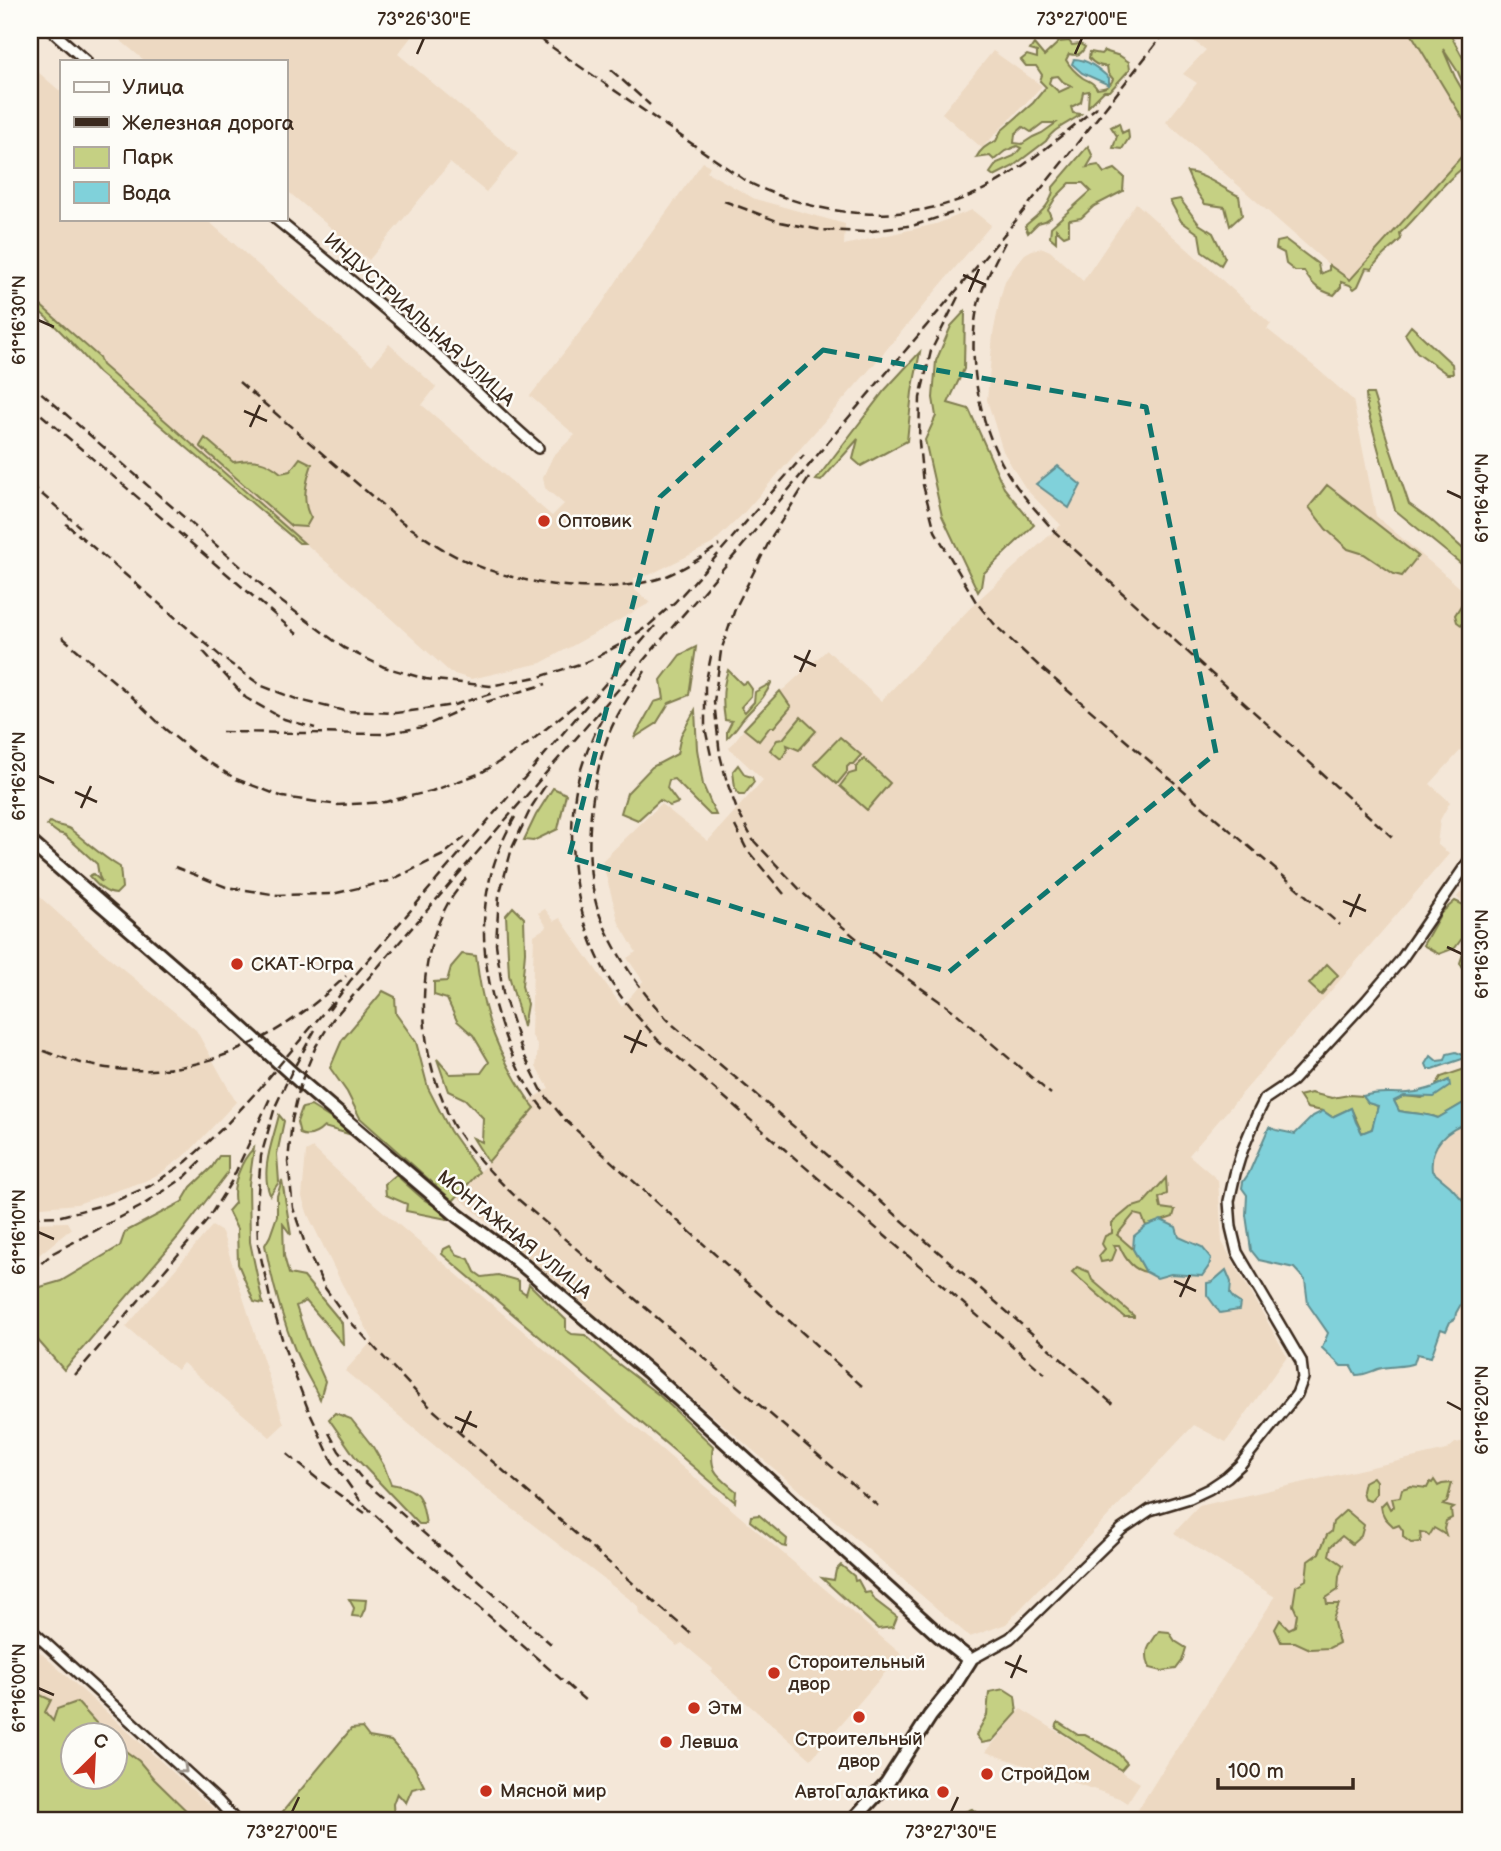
<svg xmlns="http://www.w3.org/2000/svg" width="1501" height="1851" font-family="'Balsamiq Sans',sans-serif">
  <style>
    .built { fill: #edd9c2; fill-rule: evenodd }
    .green { fill: #c5d083; stroke: #807d50; stroke-width: 2; fill-rule: evenodd }
    .water { fill: #80d1da; stroke: #648e8f; stroke-width: 2 }
    .lines { fill: none; stroke-linecap: round; stroke-linejoin: round }
    .street-casing { stroke: #3b2a1e; stroke-width: 14 }
    .secondary-casing { stroke: #3b2a1e; stroke-width: 18 }
    .street { stroke: #fdfcf7; stroke-width: 9 }
    .secondary { stroke: #fdfcf7; stroke-width: 12 }
    .rail { stroke: #3b2a1e; stroke-width: 2.5; stroke-dasharray: 10 5; stroke-linecap: butt }
    .oneway { stroke: #9c938a }
    .marked { fill: none; stroke: #0f766e; stroke-width: 5; stroke-dasharray: 14 9; stroke-linejoin: round }
    .ticks { fill: none; stroke: #3b2a1e; stroke-width: 2.5 }
    .poi-dot { fill: #c8321e; stroke: #fdfcf7; stroke-width: 2.5 }
    .labels { text-anchor: middle; dominant-baseline: central; stroke-width: 5; stroke-linejoin: round; paint-order: stroke }
    .street-label { font-size: 19px; fill: #3b2a1e; stroke: #fdfcf7 }
    .poi-label { font-size: 19px; fill: #3b2a1e; stroke: #fdfcf7; text-anchor: start }
    .neatline { fill: none; stroke: #3b2a1e; stroke-width: 2.5 }
    .ticks-label { font-size: 18px; text-anchor: middle; fill: #3b2a1e }
  </style>
  <rect width="100%" height="100%" fill="#f4e7d8"/>
  <filter id="ink" filterUnits="userSpaceOnUse"><feTurbulence type="fractalNoise" baseFrequency=".0143" numOctaves="2"/><feDisplacementMap in="SourceGraphic" scale="14" xChannelSelector="R" yChannelSelector="G"/><feConvolveMatrix kernelMatrix="1 2 1 2 8 2 1 2 1" color-interpolation-filters="sRGB"/></filter>
  <g filter="url(#ink)">
    <path class="built" d="M108,30H405L412,36L398,54L518,154L486,192L450,163L369,260L285,189V61H145Z
      M1201,30H1409L1471,132V146L1350,280L1329,265L1166,122L1197,83L1183,74L1206,50L1192,40Z
      M993,51L1042,86L982,148L942,113Z
      M30,65L61,92V219H206L372,365L389,344L436,387L422,405L552,516L564,504L545,488L543,477L553,456L575,435L530,396L601,305L620,276L703,162L710,166L707,172L755,199L845,224L844,245L936,224L972,210L991,225L871,368L741,516L712,544L649,575L634,578L635,590L650,603L541,663L471,679L451,673L387,615L102,365L99,357L30,296Z
      M1136,203L1271,324L1267,329L1315,367L1353,400L1376,516L1471,597V739L1430,784L1450,802L1440,820L1437,844L1449,854L1189,1155L1218,1180L1222,1242L1287,1356L1226,1442L1194,1425L1006,1624L970,1637L458,1197L535,1107L529,1101L549,1088L536,1067L538,1047L531,1034L534,935L547,927L538,913L545,909L554,921L560,918L622,1007L643,981L627,958L636,952L619,923L602,861L661,804L708,841L763,780L729,748L744,729L780,691L784,689L827,650L881,701L976,602L1061,525L1026,489L1014,470L1003,451L987,400L993,334L1000,299L1005,281L1016,265L1025,254L1032,250L1043,248L1050,251L1083,281Z
      M1471,881V911L1457,897Z
      M30,888L81,934L196,1030L236,1102L189,1152L161,1173L145,1181L77,1204L30,1208Z
      M1471,1122V1209L1450,1186L1432,1171L1431,1161L1434,1148L1442,1137L1451,1130Z
      M313,1148L351,1184L901,1654L811,1759L711,1672L713,1669L682,1643L677,1646L640,1614L639,1607L632,1601L488,1490L345,1371L373,1340L342,1284L308,1215L302,1197L306,1152Z
      M67,1222L71,1229L30,1262V1223Z
      M212,1226L222,1232L284,1424L270,1437L183,1363L177,1370L126,1327Z
      M1471,1440V1821H1131L1159,1776L1275,1597L1174,1533L1199,1506L1447,1450L1455,1443Z
      M30,1643L217,1812L224,1821H30ZM74,1736H116V1778H74Z
      M1021,1709L1140,1783L1127,1803L1119,1798L986,1752Z"/>
    <path class="green" d="M1409,30H1448L1471,73V102L1458,72L1443,49L1455,77L1471,105V132Z
      M1069,41L1072,45L1080,44L1085,47C1081,55 1077,56 1069,54L1066,60C1070,67 1076,73 1083,78C1089,82 1093,81 1097,89C1105,88 1110,87 1113,79L1108,73L1107,66C1100,67 1094,64 1089,58L1090,52L1101,54L1104,51L1120,56L1129,62L1130,69L1110,91H1104L1088,107L1089,91L1083,92L1081,102L1071,107L1073,113L1081,114C1070,123 1053,128 1046,141L1012,167L994,176L990,173L997,163L1014,156L1021,148L1017,146L1005,151L994,160L990,156L976,158C980,150 988,144 996,141L1001,131L1033,103L1046,87L1040,81L1042,75L1036,66H1026L1021,60L1027,55L1037,58V52L1030,50L1034,44L1044,56L1059,42ZM1058,76L1063,82L1072,86L1059,92L1049,83L1051,77ZM1043,123H1056L1042,133L1033,137L1022,144L1014,143L1015,134L1023,127L1031,132Z
      M1119,123L1122,133L1128,130L1129,138L1122,149L1113,148L1117,136L1111,127Z
      M1088,146L1093,157L1087,167L1098,165L1104,173L1115,169L1124,177L1123,191L1094,206L1081,218L1069,220V234L1064,236L1056,229V242L1050,237L1051,227L1091,191L1083,183H1070L1056,197L1048,210L1051,217L1045,221L1038,223L1028,233L1025,226C1036,216 1054,204 1053,187Z
      M1471,146V166L1467,165C1441,183 1423,212 1400,233L1401,239C1393,248 1377,258 1372,269L1366,268L1358,286L1354,289L1350,285L1341,282V287L1334,295C1318,290 1312,285 1304,271H1295L1286,264L1284,253L1276,249L1277,242L1286,240L1318,264L1320,274L1329,270V265L1350,280Z
      M1187,172C1203,173 1224,189 1239,196L1242,215L1230,226L1225,207L1205,204L1194,188Z
      M1180,199L1199,224L1213,233L1225,258L1221,265L1202,252L1199,234L1181,221L1170,201Z
      M30,296L99,357L102,365L304,543H299L99,373C77,348 55,324 30,303Z
      M965,311L964,369L948,403L969,409L1004,488L1034,525L983,574L981,587L978,592L942,516L925,440L936,416L933,398L936,361L951,326Z
      M1411,326L1452,364L1453,374H1447L1417,352L1405,334Z
      M920,352L912,392L907,441L861,466L853,459L858,439L821,481L816,480L884,391Z
      M1366,394H1373L1389,445L1409,504L1430,519L1471,556V572L1395,510L1367,408Z
      M205,438L233,462C253,458 266,460 281,473L290,471L300,458L312,464C306,482 301,502 311,518L306,527L291,526L200,446Z
      M1327,485L1418,556L1402,576L1394,574L1364,554L1348,549L1326,529L1309,507Z
      M1468,600L1471,602V627L1468,630L1457,622L1455,615L1462,604Z
      M696,647L689,695L669,703L656,724L634,738L654,702L664,699L661,680L680,655Z
      M728,670L742,684L747,682L752,689L751,696L741,707L745,712L754,702L755,692L771,683C763,702 754,705 742,720C737,727 733,733 727,738V731L732,721L725,720C722,702 722,687 728,670Z
      M780,691L791,707L774,727H770L759,741L744,729Z
      M695,710L697,749L703,785L716,815H710L674,779L669,780L667,788L678,803L670,806L660,800L638,820L621,813L627,793L652,767L677,754L681,735Z
      M801,717L816,731L799,750L787,745L788,749L781,759L770,750L777,740L783,739Z
      M840,737L861,755L853,764H850L847,767V772L837,784L814,764Z
      M864,759L890,783L867,810L840,786L849,774L856,772V767Z
      M738,765L745,775L752,777L754,782L744,795H739L735,788L733,771Z
      M553,788L566,794L558,829L533,841L524,840L536,815Z
      M50,822C57,827 64,825 70,829C87,842 101,856 120,867L122,888L116,894C104,893 97,885 89,876L93,874L102,882L99,876L97,864L65,835L58,833L47,825Z
      M1455,901L1466,906L1471,914V926L1455,948L1439,954L1423,945L1441,913Z
      M513,907L524,918L525,952L522,986L527,1004L523,1027L509,975L506,915Z
      M1471,936V984L1460,963L1466,945Z
      M462,954L476,956C482,1005 491,1038 516,1080C522,1090 527,1099 535,1108L488,1162L473,1138L482,1142L483,1118L465,1099L448,1091L437,1059L450,1074L481,1073L489,1062L473,1035L457,1021L447,999L434,995V982L447,981L451,967Z
      M1327,964L1338,975L1321,995L1309,984Z
      M383,991L395,997L396,1014L416,1042L428,1088L450,1131L479,1172L453,1201L360,1118L347,1092L330,1068L342,1040Z
      M1471,1067V1102L1462,1104L1438,1118C1426,1113 1412,1114 1399,1111L1394,1101L1404,1096L1422,1098L1449,1080L1435,1087L1441,1077Z
      M1311,1093L1332,1098L1349,1095L1363,1096L1368,1103L1378,1106L1372,1129L1362,1133L1351,1108L1332,1117L1323,1111L1307,1108L1299,1096Z
      M311,1106L341,1125L349,1134L324,1127C317,1134 309,1138 300,1134L297,1122L302,1108Z
      M279,1115L284,1121L277,1154L279,1182L270,1195C260,1169 273,1141 279,1115Z
      M254,1148L249,1184L250,1242L263,1304L254,1302L238,1264L237,1229L228,1211L235,1203C231,1186 241,1160 254,1148Z
      M219,1156H228V1172L178,1237L64,1370L35,1337L30,1306V1290L61,1281L120,1246L125,1232L182,1202L191,1187L212,1167Z
      M396,1175L423,1199L446,1213L447,1219L406,1211L407,1204L386,1195L385,1184Z
      M1166,1178L1167,1194L1159,1198L1161,1208L1175,1210L1173,1217L1146,1226L1142,1216L1134,1214L1117,1235L1133,1249L1146,1272C1133,1270 1124,1257 1119,1245H1114L1116,1250L1112,1260L1101,1262L1099,1256L1105,1249L1102,1244L1105,1236L1112,1233V1223L1130,1208L1143,1204Z
      M282,1180L291,1235L283,1224L284,1256L289,1274L304,1277L342,1323L343,1344L306,1301L296,1306L309,1345L325,1381L320,1399C312,1383 302,1367 295,1350C281,1316 272,1281 265,1245L270,1236L277,1216V1196Z
      M450,1246L456,1254L469,1259L475,1272L482,1277L498,1275L519,1281V1289L526,1294L529,1284L566,1320V1330L572,1334L585,1335L612,1359L659,1395L713,1446C709,1472 717,1475 736,1491L735,1502L442,1254L444,1249Z
      M1077,1267L1089,1272L1092,1280L1134,1316V1317H1124L1072,1272Z
      M335,1413L351,1419L373,1447L384,1466L391,1484C420,1489 421,1496 426,1524H419L356,1458L329,1419Z
      M1373,1477L1376,1481V1494L1370,1501L1364,1499L1362,1491L1364,1482Z
      M1434,1480L1438,1486L1442,1484L1452,1483L1447,1502L1443,1505L1454,1508L1451,1510L1452,1518L1446,1521L1444,1529L1446,1535L1434,1528L1429,1536L1426,1533L1420,1532L1421,1542L1411,1543L1403,1537V1531L1399,1525L1394,1527C1387,1520 1382,1517 1381,1506L1386,1501L1390,1509L1394,1506L1392,1498L1400,1497L1402,1489L1411,1486L1427,1488L1430,1482L1432,1483Z
      M1346,1510L1364,1525L1361,1536L1352,1544L1342,1536L1331,1546L1329,1555L1343,1565L1339,1576L1338,1590L1326,1598L1327,1604H1339L1333,1619L1339,1643L1329,1648L1310,1649L1295,1642H1281L1275,1629L1280,1620L1289,1629L1295,1626L1297,1614L1293,1605L1296,1586L1306,1580L1308,1561L1319,1553L1327,1535L1331,1532L1333,1522Z
      M759,1515L787,1539L786,1547L782,1546L750,1521L751,1516Z
      M841,1565L854,1576L855,1581L858,1580L865,1593L870,1592L876,1601L897,1617L893,1627L878,1629L822,1578L834,1580L836,1570Z
      M349,1599L366,1600L365,1608L361,1617L352,1616L354,1608Z
      M1159,1631L1169,1632L1175,1641L1186,1648L1182,1661L1176,1669L1162,1671L1150,1668C1143,1650 1149,1646 1159,1631Z
      M30,1676H32L36,1693L51,1700L45,1712L53,1721L57,1709L77,1702L107,1735L74,1736V1778H116V1744L139,1761L154,1779L197,1821H30Z
      M1004,1689L1015,1696L1017,1713L992,1741L982,1743L976,1735L987,1715L989,1692Z
      M1058,1722L1078,1735H1085L1116,1751L1127,1763L1121,1770L1056,1728Z
      M362,1728L369,1737L391,1741L414,1766L424,1786L412,1789L406,1803L397,1793L393,1804L394,1818L384,1817L383,1821H275L351,1729Z
      M972,1809L985,1820L946,1821L947,1819Z"/>
    <path class="water" d="M1074,59C1087,59 1099,69 1109,78V85L1082,73L1072,64Z
      M1058,466L1081,485L1069,508L1036,484Z
      M1471,1047V1056L1433,1069H1428L1426,1064L1431,1056L1437,1061L1445,1060L1447,1054L1456,1052L1463,1055Z
      M1449,1080L1450,1086L1434,1097L1404,1096L1394,1101L1399,1111C1412,1114 1426,1113 1438,1118L1462,1104L1471,1102V1122C1447,1129 1429,1145 1432,1171L1450,1186L1471,1209V1281L1464,1277L1463,1290L1466,1295L1456,1313L1455,1319L1450,1322L1446,1331L1441,1329L1431,1357L1417,1354L1414,1363C1403,1368 1390,1365 1378,1369C1370,1372 1365,1375 1356,1375L1351,1366H1341L1322,1348L1328,1333L1308,1304L1305,1280L1294,1268L1259,1260L1251,1250L1246,1215L1247,1195L1242,1188L1243,1182L1249,1173L1269,1127L1276,1130L1295,1134L1313,1116L1323,1111L1332,1117L1351,1108L1356,1122L1362,1133L1372,1129L1378,1106L1368,1103L1363,1096C1379,1091 1390,1094 1407,1093C1423,1092 1435,1087 1449,1080Z
      M1161,1220L1176,1227L1179,1237L1202,1247L1211,1258L1209,1266L1202,1276L1171,1274L1157,1278L1146,1272L1133,1249L1134,1236L1146,1226Z
      M1226,1270L1231,1282L1230,1294L1234,1299L1240,1303L1239,1310L1220,1313L1207,1295V1283L1212,1282Z"/>
    <g class="lines">
      <defs>
        <path id="street" d="M51,30L86,61
          M276,219C331,264 387,309 440,357C473,388 504,419 538,448
          M30,1629L218,1801L236,1821
          M970,1660L1010,1638L1122,1529L1150,1510L1190,1498L1209,1489L1227,1477L1240,1465L1297,1394L1303,1378L1301,1361L1237,1252L1231,1227L1229,1201L1235,1174L1242,1151L1257,1115L1265,1099L1292,1081L1367,1000L1401,960L1471,858"/>
        <path id="secondary" d="M30,842L192,983L301,1082L458,1216L511,1255L650,1373L940,1636L970,1660L951,1690L930,1716L887,1783L852,1821"/>
      </defs>
      <use href="#street" class="street-casing"/>
      <use href="#secondary" class="secondary-casing"/>
      <use href="#street" class="street"/>
      <use href="#secondary" class="secondary"/>
      <path class="rail" d="M527,30L746,181C823,220 916,228 994,184C1031,163 1064,133 1097,107
        M1463,30L1471,43
        M611,70L650,105
        M724,201L780,222L821,230L865,232L915,225L958,211
        M1005,242C995,261 985,280 979,301C965,353 979,427 1007,472C1020,494 1038,512 1054,531L1392,837
        M958,297L931,351L920,398L919,442L923,485L935,531L976,602L997,627L1038,665L1340,925
        M239,382L402,522C423,536 443,551 466,561C521,586 606,597 664,577C684,569 702,557 719,545
        M30,383L278,599L344,648L384,667L426,679L490,686L542,676L589,661L619,645L648,626L675,602L700,575L804,455
        M30,405L297,634
        M809,478L772,536L735,609L721,651L714,702L720,755L727,782L737,810L753,840L805,895L888,965L955,1012L1051,1094
        M30,484L80,527
        M66,524L224,659L262,686L299,700L345,711L396,713L454,705L493,693
        M62,637L130,695L165,729L197,755L236,779L283,797L338,805L385,802L432,791L481,773L525,746L586,696
        M203,651L246,698L284,719L315,728
        M711,656L705,686V728L712,760
        M645,671C632,692 617,713 608,736C590,785 582,860 598,910C612,950 643,996 673,1025L817,1146L1115,1406
        M486,702L546,684
        M602,719C591,739 582,763 577,784C564,848 577,926 611,982C624,1003 642,1021 658,1040L1045,1374
        M222,732L382,734L423,727L462,709
        M545,786L532,806L512,848L499,896L496,944L503,993L522,1051L543,1093L564,1119L862,1386
        M515,817C475,886 477,955 502,1028C512,1058 525,1088 546,1112
        M735,826L747,850L784,894
        M175,867L226,887L278,895L332,894L389,881L443,855L465,837
        M466,878C460,887 452,896 447,905C417,960 418,1036 440,1093C445,1104 448,1118 455,1128C473,1155 496,1178 519,1200L878,1506
        M329,1010L350,981L655,626
        M315,1030L291,1073L275,1107L261,1156L257,1204L258,1244L270,1298L286,1352L308,1409L332,1461L362,1503L399,1537L587,1702
        M30,1045C148,1099 256,1062 346,976
        M30,1217L61,1216L110,1203L150,1186L186,1162L225,1126L260,1088L334,1000
        M30,1273L53,1253L140,1207L185,1177L204,1158
        M75,1375L206,1222L231,1182L271,1096
        M329,1433L339,1451L364,1481L551,1644
        M287,1454L320,1481L365,1513
        M690,1633L431,1408L346,1317L325,1288L307,1250L293,1208L288,1162L292,1120L301,1082L316,1046L333,1019L739,550L843,424L1018,218L1167,30"/>
    </g>
    <defs><path id="oneway-chevron" d="M-2-3.5L2.5 0L-2 3.5" fill="none" stroke-width="1.6" stroke-linecap="round" stroke-linejoin="round" transform="scale(1.75)"/></defs>
    <use class="oneway" href="#oneway-chevron" transform="translate(183 1769) rotate(43)"/>
  </g>
  <path class="marked" d="M823,350L1146,407L1216,753L949,972L569,857L660,497Z"/>
  <path class="ticks" d="M417,54L424,38M1075,54L1082,38M963,275L986,285M969,292L979,269M38,320L54,327M244,411L267,421M250,427L260,405M1447,491L1462,498M794,656L816,666M800,672L810,650M38,776L54,783M75,792L97,802M81,808L91,786M1343,901L1366,911M1350,917L1360,894M1447,947L1462,954M624,1036L647,1046M631,1053L641,1030M38,1232L54,1239M1174,1281L1196,1291M1180,1297L1190,1275M1447,1402L1462,1410M455,1417L477,1427M461,1433L471,1411M1005,1662L1027,1672M1011,1678L1021,1655M38,1688L54,1695M292,1812L299,1797M951,1812L958,1797"/>
  <g class="poi-dot">
    <circle cx="544" cy="521" r="7"/>
    <circle cx="237" cy="964" r="7"/>
    <circle cx="774" cy="1673" r="7"/>
    <circle cx="694" cy="1708" r="7"/>
    <circle cx="859" cy="1717" r="7"/>
    <circle cx="666" cy="1742" r="7"/>
    <circle cx="987" cy="1774" r="7"/>
    <circle cx="486" cy="1791" r="7"/>
    <circle cx="943" cy="1792" r="7"/>
  </g>
  <g class="labels">
    <g class="street-label">
      <text transform="translate(419 320) rotate(42)">ИНДУСТРИАЛЬНАЯ УЛИЦА</text>
      <text transform="translate(514 1235) rotate(39)">МОНТАЖНАЯ УЛИЦА</text>
    </g>
    <g class="poi-label">
      <text x="558" y="521">Оптовик</text>
      <text x="251" y="964">СКАТ-Югра</text>
      <text x="788" y="1662">Стороительный<tspan x="788" dy="22">двор</tspan></text>
      <text x="708" y="1708">Этм</text>
      <text x="859" y="1739" text-anchor="middle">Строительный<tspan x="859" dy="22">двор</tspan></text>
      <text x="680" y="1742">Левша</text>
      <text x="1001" y="1774">СтройДом</text>
      <text x="500" y="1791">Мясной мир</text>
      <text x="929" y="1792" text-anchor="end">АвтоГалактика</text>
    </g>
  </g>
  <rect width="1501" height="1851" fill="none" stroke="#fdfcf7" stroke-width="77"/>
  <rect x="60" y="60" width="228" height="161" fill="#fdfcf7" stroke="#afa8a0" stroke-width="2"/>
  <rect x="74" y="82" width="35" height="10" fill="#fdfcf7" stroke="#afa8a0" stroke-width="2"/>
  <text x="122" y="94" font-size="21" fill="#3b2a1e">Улица</text>
  <rect x="74" y="117" width="35" height="10" fill="#3b2a1e" stroke="#afa8a0" stroke-width="2"/>
  <text x="122" y="130" font-size="21" fill="#3b2a1e">Железная дорога</text>
  <rect x="74" y="147" width="35" height="21" fill="#c5d083" stroke="#afa8a0" stroke-width="2"/>
  <text x="122" y="164" font-size="21" fill="#3b2a1e">Парк</text>
  <rect x="74" y="182" width="35" height="21" fill="#80d1da" stroke="#afa8a0" stroke-width="2"/>
  <text x="122" y="200" font-size="21" fill="#3b2a1e">Вода</text>
  <g transform="translate(94 1756) rotate(24)"><circle r="33" fill="#fdfcf7" stroke="#afa8a0" stroke-width="2"/>
  <path d="M0-5L12 26L0 18L-12 26Z" fill="#c8321e"/>
  <text y="-10" font-size="19" font-weight="bold" text-anchor="middle" fill="#3b2a1e">С</text>
  </g>
  <path d="M1218 1778v10h135v-10" fill="none" stroke="#3b2a1e" stroke-width="3.5"/>
  <text x="1228" y="1778" font-size="21" fill="#3b2a1e" stroke="#fdfcf7" stroke-width="5" paint-order="stroke">100 m</text>
  <rect x="38" y="38" width="1424" height="1774" class="neatline"/>
  <g class="ticks-label">
    <text x="424" y="25">73°26'30"E</text>
    <text x="1082" y="25">73°27'00"E</text>
    <text transform="translate(19 320) rotate(-90)" y="6">61°16'30"N</text>
    <text transform="translate(1482 498) rotate(-90)" y="6">61°16'40"N</text>
    <text transform="translate(19 776) rotate(-90)" y="6">61°16'20"N</text>
    <text transform="translate(1482 954) rotate(-90)" y="6">61°16'30"N</text>
    <text transform="translate(19 1232) rotate(-90)" y="6">61°16'10"N</text>
    <text transform="translate(1482 1410) rotate(-90)" y="6">61°16'20"N</text>
    <text transform="translate(19 1688) rotate(-90)" y="6">61°16'00"N</text>
    <text x="292" y="1838">73°27'00"E</text>
    <text x="951" y="1838">73°27'30"E</text>
  </g>
</svg>
